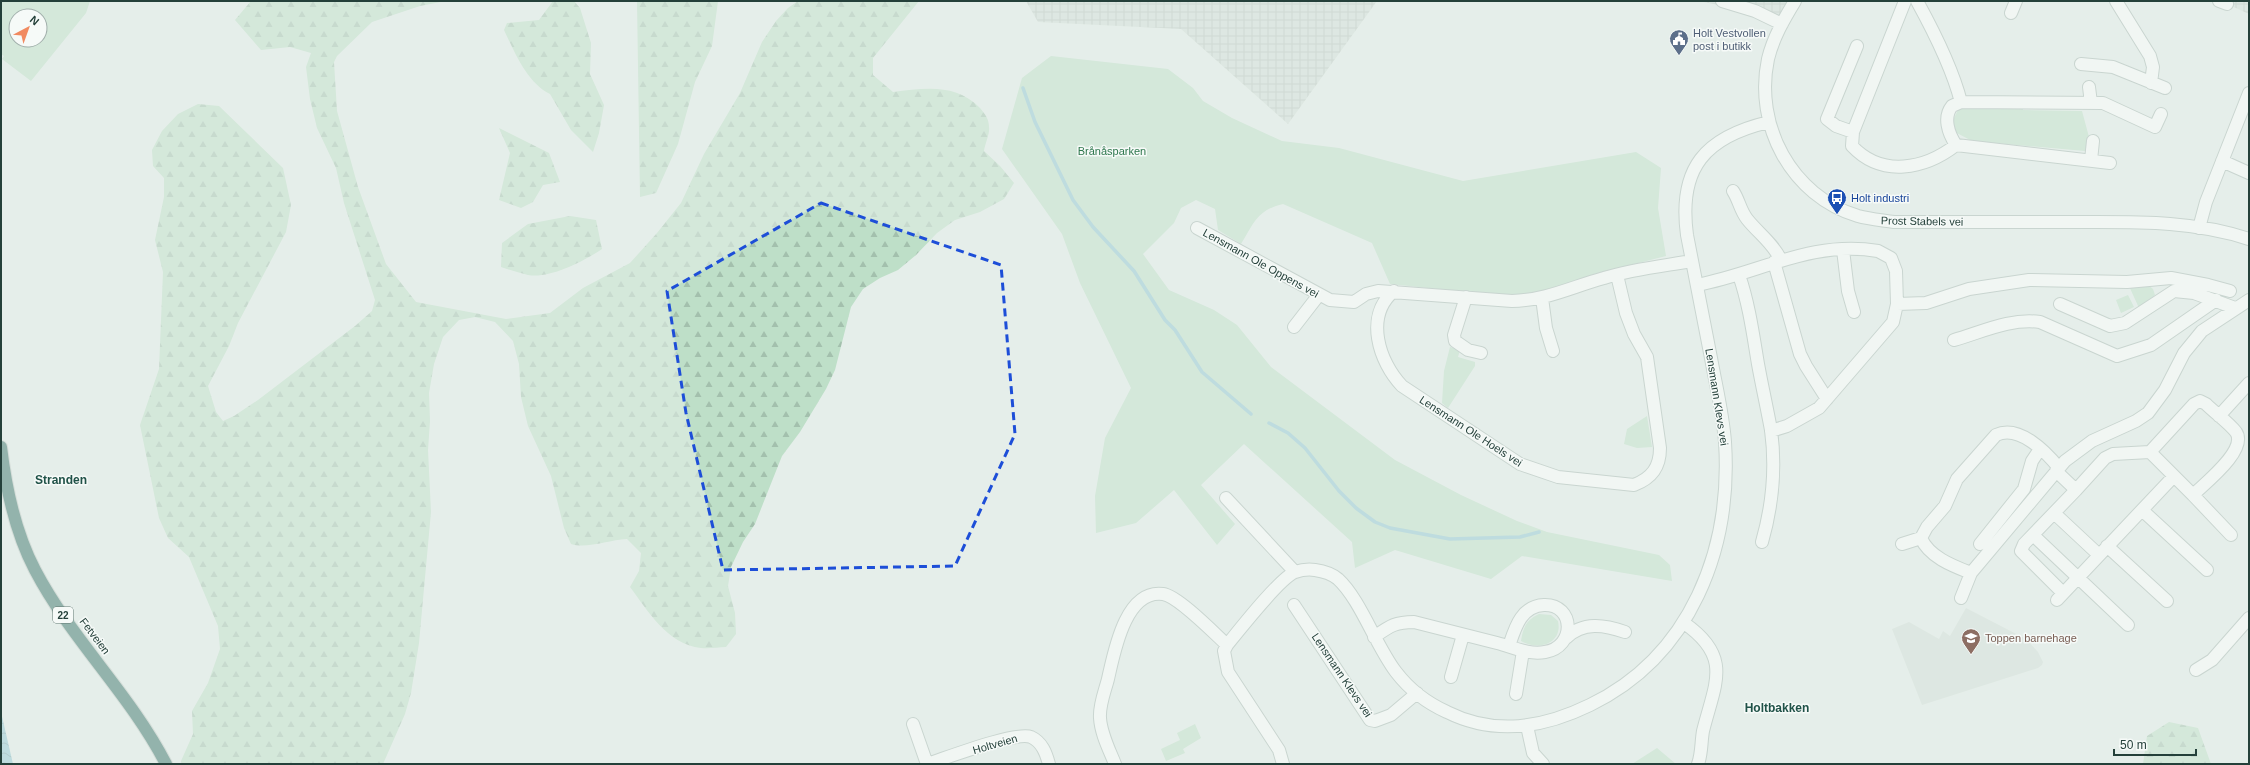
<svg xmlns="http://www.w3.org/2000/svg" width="2250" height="765" font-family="Helvetica,sans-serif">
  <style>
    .built { fill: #d3ded9 }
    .industrial { fill: url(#industrial-grid) }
    .forest { fill: url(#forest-firs) }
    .green { fill: #bedfc8; fill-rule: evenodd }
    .water { fill: url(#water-waves) }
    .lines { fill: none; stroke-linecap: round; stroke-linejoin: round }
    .stream { stroke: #8ec5d2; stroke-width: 3.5 }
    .minor-casing { stroke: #a7b6b2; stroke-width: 14 }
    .highway-casing { stroke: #c2cac8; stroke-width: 14 }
    .minor { stroke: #fff; stroke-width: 12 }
    .highway { stroke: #306c62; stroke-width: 12 }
    .marked { fill: none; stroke: #1d4ed8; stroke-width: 3; stroke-dasharray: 8 5; stroke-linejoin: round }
    .labels { text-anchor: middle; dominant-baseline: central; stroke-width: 3; stroke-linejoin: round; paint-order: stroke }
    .shield { fill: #f6faf8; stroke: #637873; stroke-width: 1 }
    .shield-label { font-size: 10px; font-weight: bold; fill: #24403a }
    .service-label { font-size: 11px; fill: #4e5e75; stroke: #f6faf8; text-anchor: start }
    .park-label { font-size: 11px; fill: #2e774d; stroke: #f6faf8 }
    .transit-label { font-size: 11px; fill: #164399; stroke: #f6faf8; text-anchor: start }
    .street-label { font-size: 11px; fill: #24403a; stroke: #f6faf8 }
    .education-label { font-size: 11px; fill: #785e54; stroke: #f6faf8; text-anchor: start }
    .neighbourhood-label { font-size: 12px; font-weight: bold; fill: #205248; stroke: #f6faf8 }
  </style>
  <defs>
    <pattern id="industrial-grid" width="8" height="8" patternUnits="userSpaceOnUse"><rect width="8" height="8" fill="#d3ded9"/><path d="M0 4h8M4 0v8" fill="none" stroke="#b5c0bb"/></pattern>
    <pattern id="forest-firs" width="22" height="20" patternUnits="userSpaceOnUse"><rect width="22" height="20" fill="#bedfc8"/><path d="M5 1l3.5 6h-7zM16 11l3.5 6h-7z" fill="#a3c0ad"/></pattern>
    <pattern id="water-waves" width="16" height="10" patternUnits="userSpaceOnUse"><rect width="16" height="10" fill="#8ec5d2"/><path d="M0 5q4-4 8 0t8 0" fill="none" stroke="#74a1ab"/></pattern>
  </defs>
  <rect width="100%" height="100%" fill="#e5eeea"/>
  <path class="built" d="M1966,608L2026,639L2038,652L2043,662L2042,665L2038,668L1922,705L1892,629L1909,622L1939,639L1943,631L1950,636Z"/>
  <path class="industrial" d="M1026,1H1377L1288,124L1181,29L1038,22Z
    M1698,1H1797L1787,18Z
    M2215,1H2249V14L2236,8Z"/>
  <path class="forest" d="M251,1H446L420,6L372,22L337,56L334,62L337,111L358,187L386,264L416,302L506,319L550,313L583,288L630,263L657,233L681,203L704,154L740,93L762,42L776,21L788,8L798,1H919L873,58V75L893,92C925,88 956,83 980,108C985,114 989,119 989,127C990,134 985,143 984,151L1000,166L1014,183L1004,199L980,212L955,220L937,233L916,255L898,270L880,278L863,289L851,307L835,370L826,389L800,432L782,456L755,524L743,542L731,567L728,586L735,613L736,634L726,647C718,647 709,649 701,648C667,644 648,611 630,587L639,571L641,553L627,539C608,540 587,549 571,544L564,528L551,476L528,426L521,397L519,364L513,341L495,322L475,317L459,320L443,337L434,364L429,393L430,421L428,450L431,512L419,643L411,693L405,714L383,764H182L181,761L193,734L192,711L208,683L220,649L218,626L189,557L168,538L159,518L140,425L159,369L163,272L155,240L164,197V178L153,166L152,150L162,131L178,114L198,104L219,106L283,168L291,205L286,232L238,323L229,346L208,386L216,412L223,421L234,416L258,400L355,326L372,311L375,300L344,203L336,168L317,128L310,99L306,67L311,53L290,47L261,50L235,20Z
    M553,1H574L580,8L591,43L590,74L604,105L599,133L593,152L571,130L550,94C527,83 514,51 504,30L507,23L539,20Z
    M637,1H718L712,46L695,82L678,144L656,193L640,197Z
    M499,128L549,153L560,182L543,185L533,202L521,208L499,200L510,153Z
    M570,216L596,220L602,249C584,261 550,279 528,275C519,273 510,270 501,267L502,243L528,224Z
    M2169,722L2198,728L2211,764H2143L2147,736Z"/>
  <path class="green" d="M1,1H90L86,13L31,81L2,59L4,56L1,54ZM16,16H40V40H16Z
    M1051,56L1168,69L1193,88L1203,101L1232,118L1282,141L1339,148L1463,181L1636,152L1661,168L1658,208L1666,256L1615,269L1535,296H1505L1390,284L1372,243L1283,204C1257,210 1254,223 1241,244L1218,230L1215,209L1196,200L1181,208L1174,223L1143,254L1169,290L1214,310L1237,325L1271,367L1395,460L1461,495L1517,521L1547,532L1659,555L1670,565L1672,581L1522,556L1491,579L1395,550L1355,568L1352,542L1244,444L1201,485L1235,524L1217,545L1174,490L1136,523L1096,533L1095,496L1105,438L1131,388L1080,283L1062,234L1002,149L1022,78Z
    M2023,105V110L2082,111L2089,137L2085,151L1972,141L1955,132L1952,122L1959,108Z
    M2147,284L2153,289L2155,295L2139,308L2129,286Z
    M2128,295L2134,307L2121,313L2116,300Z
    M1450,347L1460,350L1458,357L1475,362V366L1448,408L1442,403L1444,371Z
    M1647,416L1652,447L1637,448L1624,444L1627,429Z
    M1539,614L1551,615L1558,621C1563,644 1538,651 1521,641C1523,628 1526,620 1539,614Z
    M1195,724L1201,738L1183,749L1185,753L1166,761L1161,749L1180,740L1177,733Z
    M1657,748L1676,764H1632Z"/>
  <path class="water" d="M1,712L13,764H1Z"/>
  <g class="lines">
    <path class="stream" d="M1023,88L1035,122L1073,200L1093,227L1134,271L1165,320L1175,330L1202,372L1251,414
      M1269,423L1288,433L1305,448L1339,491L1356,508L1375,522L1390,528L1450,539L1520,537L1539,532"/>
    <defs>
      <path id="minor" d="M1722,1L1755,11L1782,24
        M1795,1C1784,19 1773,38 1768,59C1754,125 1791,196 1858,216C1869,219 1881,220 1894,222C1954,222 2014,222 2074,222C2132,222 2193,220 2249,239
        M1905,1L1853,132L1852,146C1882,178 1925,169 1956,145
        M1917,1C1933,30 1953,71 1961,102L1952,106C1943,117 1948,133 1956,145L2110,163
        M2116,1L2150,56L2153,67L2151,83
        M2219,1L2227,4
        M2011,13L2016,1
        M2081,64L2113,67L2165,88
        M2089,87L2091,103
        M1961,102L2103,103L2155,127L2161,114
        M1853,132L1836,126L1827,119L1857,46
        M2091,160L2093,141
        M2222,161L2249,173
        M1733,191C1739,200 1740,210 1747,219C1759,234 1772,242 1781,260
        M1197,228L1330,300L1354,302L1366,294L1378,291L1512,301C1547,300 1571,287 1604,278C1633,269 1663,266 1692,261
        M2199,228L2206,202L2249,93
        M1843,250L1848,291L1854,312
        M1774,262L1800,354L1806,366L1827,399
        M1739,275C1749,304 1753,334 1758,364C1762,386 1767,408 1771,430C1776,467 1772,507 1762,542
        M1697,285C1760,273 1811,240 1878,251L1891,258L1896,271L1897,304L1893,322L1819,408L1787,426L1771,431
        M1394,291C1364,316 1379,362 1402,386L1520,464L1558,477L1634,485C1652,478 1660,467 1660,448L1647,357L1634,334L1626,313L1617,275
        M1466,297L1454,335L1455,341L1468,350L1481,353
        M1542,298L1546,328L1553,351
        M1897,304L1926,303L1969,289L2029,280L2127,282L2171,278L2208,285L2230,291
        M2060,304L2110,326L2125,323L2174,291L2194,293L2235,308
        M1294,327L1318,296
        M1954,340C1982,332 2010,318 2040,322L2117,356L2151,345L2216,300
        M2219,416L2249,383
        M2056,471L2076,490L2105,458L2113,454L2150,452L2194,404L2200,401L2206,404C2215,413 2228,422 2236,432C2248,450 2205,483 2193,495L2150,452
        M2193,495L2231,535
        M1226,498L1295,572
        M2142,510L2207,570
        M2054,513L2099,555
        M2033,535L2128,625
        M1902,544L1921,538
        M1980,544L2024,489L2032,461L2040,449
        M2107,546L2167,601
        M1971,573C1953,566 1929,557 1921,538L1927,527L1945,506L1957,479L1996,435C2019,424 2046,452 2059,468
        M2063,593L2021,551L2024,544L2076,490
        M1961,598L1971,573L2065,461L2092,441L2136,421L2148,413L2165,390L2184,353L2202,331L2249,300
        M2057,600L2174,476
        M1294,605L1370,720L1375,721L1391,715L1417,693
        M1684,623C1733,657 1715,683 1703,731C1701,742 1702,753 1698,764
        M1374,637C1390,626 1395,622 1414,622C1442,629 1469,636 1497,643C1513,647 1528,655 1545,652C1576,647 1575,604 1544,605C1521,606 1515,628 1509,646
        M1566,638C1583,621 1605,625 1625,632
        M2196,670L2212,660L2249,618
        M1451,677L1463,635
        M1516,694L1523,651
        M913,724L927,764
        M1527,726L1533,753L1543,764
        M927,764C946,758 1016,731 1031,737C1042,742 1046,753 1049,764
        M1115,764C1109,749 1101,734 1100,718C1099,705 1105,691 1108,679C1114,653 1125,589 1163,594C1178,596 1214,633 1227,645
        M1283,764L1279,750L1228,672L1224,651L1227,645C1240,629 1280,578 1295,572C1301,570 1308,569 1315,570C1322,571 1332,574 1338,579C1360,599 1376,646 1396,672C1409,689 1427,703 1447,712C1495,736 1543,728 1590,705C1691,656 1732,549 1725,442C1723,414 1716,386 1711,358C1703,317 1695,276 1687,235C1678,168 1705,137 1769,122"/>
      <path id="highway" d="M1,447C6,489 15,532 35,570C71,639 130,694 166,764"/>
    </defs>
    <use href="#minor" class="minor-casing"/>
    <use href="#highway" class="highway-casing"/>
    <use href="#minor" class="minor"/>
    <use href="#highway" class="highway"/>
  </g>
  <path d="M0 0H2250V765H0ZM821,203L1001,265L1015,434L955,566L723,570L686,413L667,291Z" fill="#e5eeea" fill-opacity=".55" fill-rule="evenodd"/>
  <path class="marked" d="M821,203L1001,265L1015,434L955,566L723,570L686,413L667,291Z"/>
  <defs>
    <symbol id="civic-pin" viewBox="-11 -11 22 30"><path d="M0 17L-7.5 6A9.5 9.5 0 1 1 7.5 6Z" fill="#5c6f8a" stroke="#f6faf8"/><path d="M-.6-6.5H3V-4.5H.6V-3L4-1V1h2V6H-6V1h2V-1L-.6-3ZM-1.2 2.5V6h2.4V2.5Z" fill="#fff"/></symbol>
    <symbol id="bus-pin" viewBox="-11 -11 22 30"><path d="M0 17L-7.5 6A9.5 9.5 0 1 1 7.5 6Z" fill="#1a4fb4" stroke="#f6faf8"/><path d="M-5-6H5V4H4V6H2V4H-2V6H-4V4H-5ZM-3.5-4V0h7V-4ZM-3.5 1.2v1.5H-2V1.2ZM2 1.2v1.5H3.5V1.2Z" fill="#fff"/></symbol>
    <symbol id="school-pin" viewBox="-11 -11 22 30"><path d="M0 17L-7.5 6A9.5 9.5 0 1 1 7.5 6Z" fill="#8d6e63" stroke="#f6faf8"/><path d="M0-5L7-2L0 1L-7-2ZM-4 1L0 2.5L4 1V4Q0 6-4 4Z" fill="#fff"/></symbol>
  </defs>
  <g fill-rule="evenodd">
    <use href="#civic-pin" x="1668" y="28" width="22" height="30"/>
    <use href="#bus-pin" x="1826" y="187" width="22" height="30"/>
    <use href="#school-pin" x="1960" y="627" width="22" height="30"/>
  </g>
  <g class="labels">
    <rect class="shield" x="53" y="607" width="20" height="16" rx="3"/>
    <g class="shield-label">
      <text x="63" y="615">22</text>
    </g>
    <g class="service-label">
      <text x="1693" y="33">Holt Vestvollen<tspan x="1693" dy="13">post i butikk</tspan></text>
    </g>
    <g class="park-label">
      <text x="1112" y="151">Brånåsparken</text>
    </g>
    <g class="transit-label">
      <text x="1851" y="198">Holt industri</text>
    </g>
    <g class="street-label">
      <text transform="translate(1922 221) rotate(1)">Prost Stabels vei</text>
      <text transform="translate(1261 263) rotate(29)">Lensmann Ole Oppens vei</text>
      <text transform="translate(1717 397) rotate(81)">Lensmann Klevs vei</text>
      <text transform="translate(1471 431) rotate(33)">Lensmann Ole Hoels vei</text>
      <text transform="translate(95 636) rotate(53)">Fetveien</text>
      <text transform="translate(1342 675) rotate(56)">Lensmann Klevs vei</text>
      <text transform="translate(995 744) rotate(-16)">Holtveien</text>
    </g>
    <g class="education-label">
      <text x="1985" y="638">Toppen barnehage</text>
    </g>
    <g class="neighbourhood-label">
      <text x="61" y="480">Stranden</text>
      <text x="1777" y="708">Holtbakken</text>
    </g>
  </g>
  <rect width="2250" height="765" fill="none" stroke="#24403a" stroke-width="4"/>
  <g transform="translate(28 28) rotate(41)"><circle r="19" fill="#f6faf8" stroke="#a2b0ac"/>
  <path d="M0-3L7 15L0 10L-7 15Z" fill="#f18a60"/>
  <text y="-6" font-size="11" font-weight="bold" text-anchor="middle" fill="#24403a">N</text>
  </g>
  <path d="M2114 749v6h82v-6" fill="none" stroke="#24403a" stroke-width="2"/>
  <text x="2120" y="749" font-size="12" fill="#24403a" stroke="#f6faf8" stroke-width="3" paint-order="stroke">50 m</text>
</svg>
